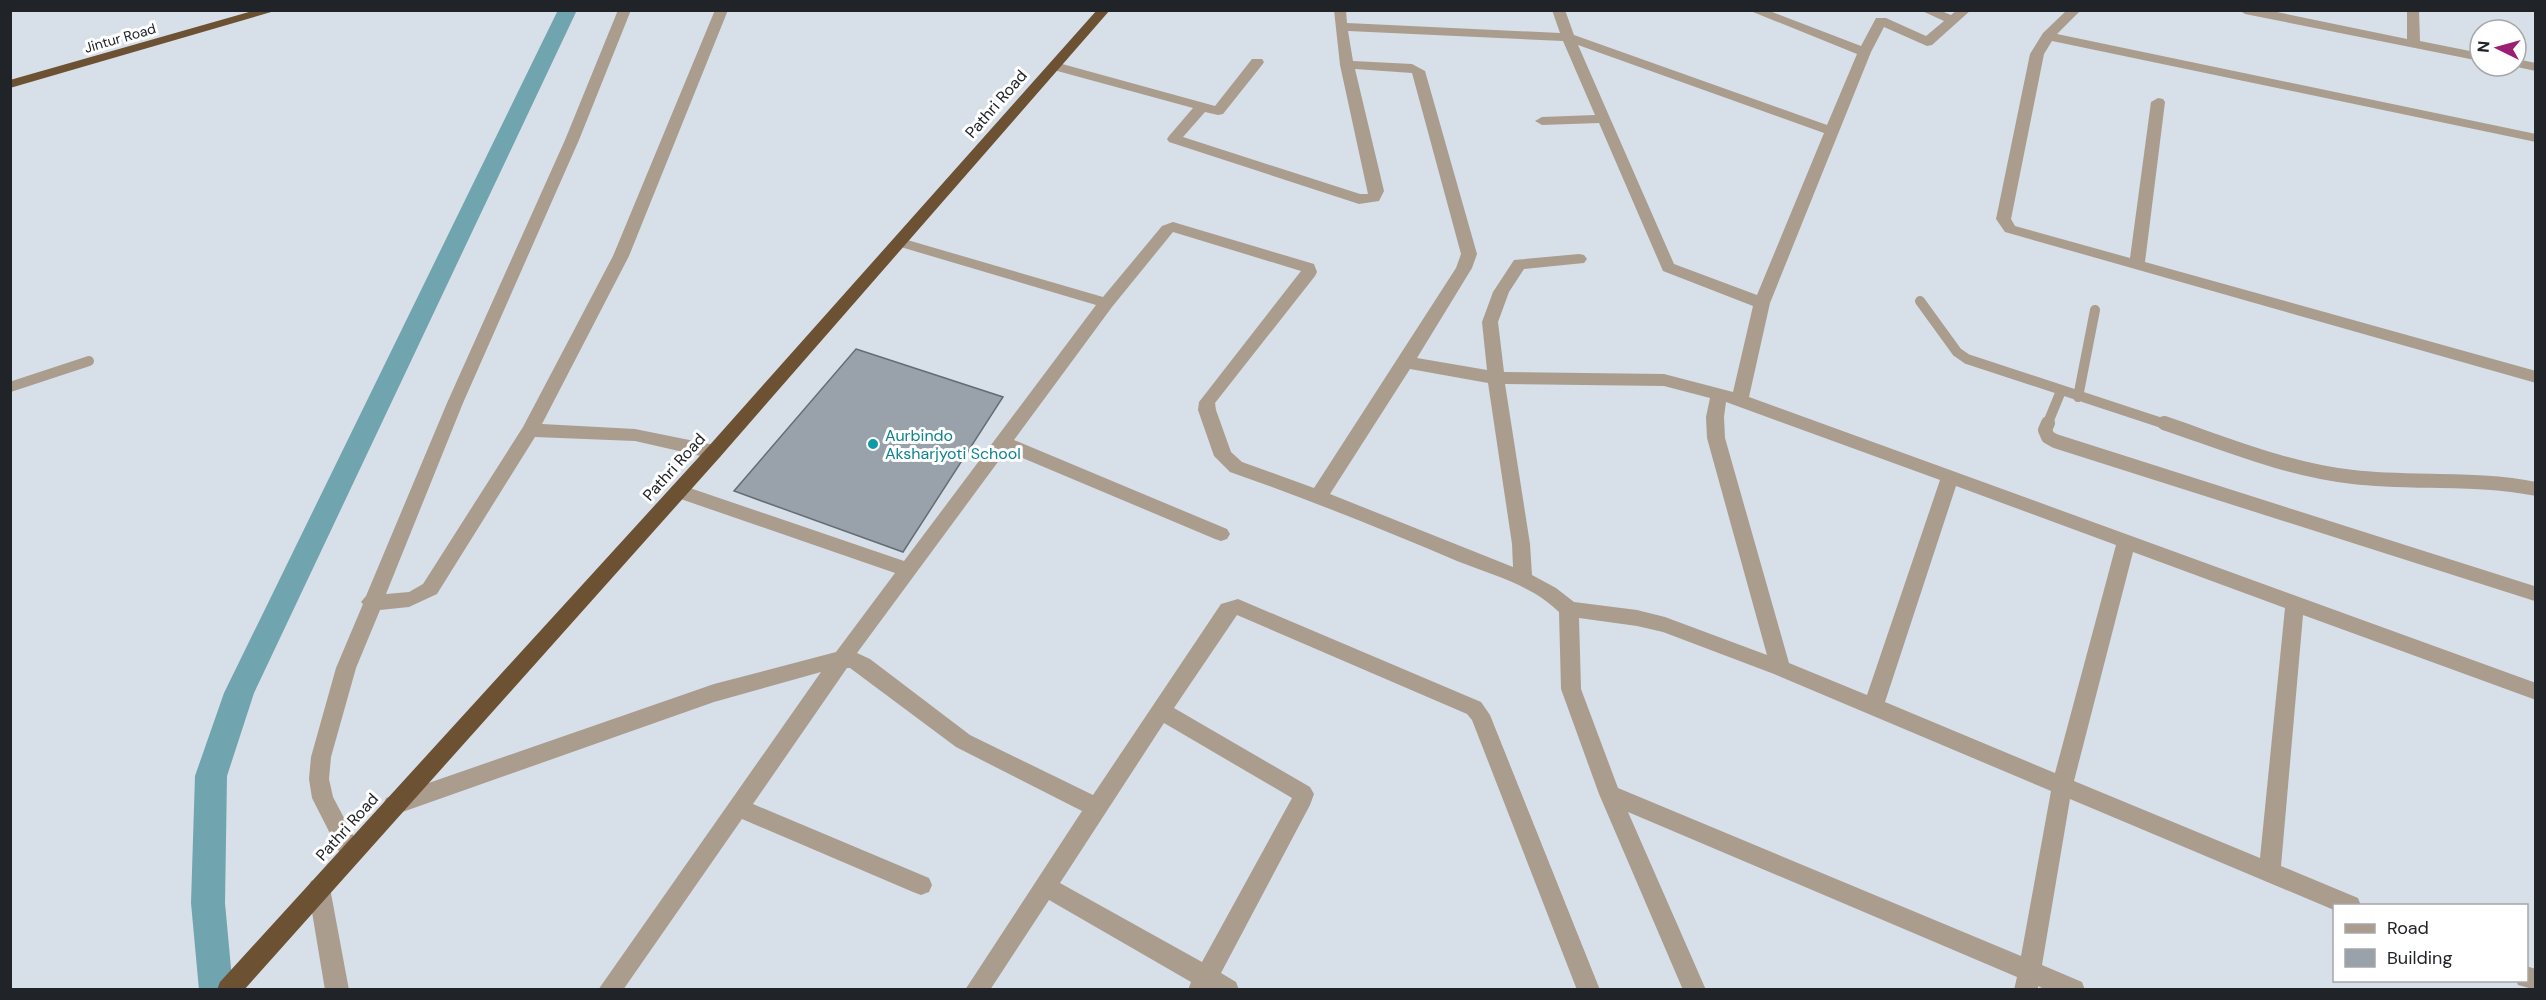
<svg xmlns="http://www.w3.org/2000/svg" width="2546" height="1000" font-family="'DM Sans',sans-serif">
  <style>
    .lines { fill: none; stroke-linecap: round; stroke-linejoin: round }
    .canal { fill: #70a4af; fill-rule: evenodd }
    .building { fill: #99a1aa; stroke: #646c74; stroke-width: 1.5 }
    .lane-far1 { stroke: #aa9d8e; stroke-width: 10 }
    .lane { stroke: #aa9d8e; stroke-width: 14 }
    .street { fill: #aa9d8e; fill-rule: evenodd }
    .highway { fill: #6c5233; fill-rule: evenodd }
    .culture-dot { fill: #0f9aa8; stroke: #fff; stroke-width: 2 }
    .labels { text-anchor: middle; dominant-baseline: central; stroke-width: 6; stroke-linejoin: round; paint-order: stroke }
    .far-street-label { font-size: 14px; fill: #202327; stroke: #fff }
    .street-label { font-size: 16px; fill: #202327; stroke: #fff }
    .culture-label { font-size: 16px; fill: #0d838f; stroke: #fff; text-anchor: start }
  </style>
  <rect width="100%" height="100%" fill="#d7dfe9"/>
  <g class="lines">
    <path class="canal" d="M558,10H577L254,693L227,776L225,903L233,990H199L191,903L195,776L224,693Z"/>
  </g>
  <path class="building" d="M856,349L1003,397L903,552L734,491Z"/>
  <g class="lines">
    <path class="lane-far1" d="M1920,301L1957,352L1967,359L2168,425
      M10,387L89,361
      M2078,397L2095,310
      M2047,425L2061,391"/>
    <path class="lane" d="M2048,423L2045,430L2048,437L2055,441L2536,594
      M2164,423C2226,444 2288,470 2353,477C2413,484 2476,477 2536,489"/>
    <path class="street" d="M618,10H631L579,140L463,403L386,594L409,592L423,584L523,427L613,256L715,10H728L629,256L542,424L635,429L714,445L720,447L723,452L720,457L714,459L635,441L535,437L437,594L409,607L380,610L356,668L331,757L329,779L333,797L362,852L359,859L351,862L343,859L312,798L309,779L311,757L336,668L363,604L361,602L366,596L447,403L565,140Z
      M1334,10H1346L1347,23L1560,33L1552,10H1565L1574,35L1827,125L1857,54L1748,10H1767L1861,46L1876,18H1886L1926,36L1944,21L1920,10H1939L1951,15L1957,10H1971L1932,45L1927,46L1884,27L1871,52L1770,303L1749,397L2536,683V700L2303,615L2281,866L2358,898L2361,906H2334V910L2070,799L2042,965L2082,982L2085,990H2046L2038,986V990H2014L2017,977L1628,812L1706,990H1683L1599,794L1561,689L1559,612C1532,585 1492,575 1457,561C1382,529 1307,499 1230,472L1214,456L1198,410L1199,402L1301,271L1173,232L1112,307L1014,440L1227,529L1230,534L1227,539L1221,541L1215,539L1006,451L857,653L870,659L970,735L1093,795L1221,604L1238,599L1481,702L1490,715L1600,990H1577L1472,720L1467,714L1237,615L1174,708L1310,787L1314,794L1310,805L1221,973L1236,982L1239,990H1188L1191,982L1049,900L990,990H965L1082,811L956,747L850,668H847L753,804L929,878L932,885L929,892L921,895L913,892L742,819L623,990H598L821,672L714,702L394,815L386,812L383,805L386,798L394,795L714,684L836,652L895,573L672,496L669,491L672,486L678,484L684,486L904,561L1096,305L894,245L891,242L894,239H904L1103,297L1162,226L1173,222L1314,264L1317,272L1315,276L1215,403L1216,410L1231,452L1242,462L1314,488L1456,268L1461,254L1412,73L1355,69L1384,191L1379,201L1359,204L1169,142L1167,139L1169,136L1193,108L1050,69L1048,66L1055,62L1215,106L1252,59H1262L1264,62L1262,65L1223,114L1218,115L1205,112L1183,137L1360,194H1368L1340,65ZM1348,31L1563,41L1595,115L1542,117L1535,121L1542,125L1599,123L1663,271L1753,306L1733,392L1664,374L1504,372L1498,322L1509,292L1524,269L1584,263L1587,259L1584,255L1579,254L1514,260L1493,292L1482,322L1487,370L1417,358L1472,268L1477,254L1425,71L1412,64L1353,61ZM1578,45L1824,133L1757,295L1674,264ZM1410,369L1488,383L1512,544L1513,567L1330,494ZM1505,384L1664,386L1710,398L1706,417L1707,438L1767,655L1665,617L1637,610L1574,602L1556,588L1532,575L1530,544ZM1726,402L1940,480L1867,695L1789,663L1725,438L1724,417ZM1956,486L2116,545L2055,773L1885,702ZM2133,552L2285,608L2260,858L2074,781ZM1579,618L1637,626L1663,632L1774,674L2051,791L2021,956L1618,788L1581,689ZM1164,723L1292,798L1202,962L1060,883Z
      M2067,10H2081L2057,34L2536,134V142L2052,41L2044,54L2011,219L2015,226L2130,258L2151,102L2158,98L2163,99L2165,102L2145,262L2536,371V383L2005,232L1996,219L2030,54L2043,33Z
      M2239,10H2267L2407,39V10H2419L2420,41L2480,53V61L2245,14Z
      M2516,59L2536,63V71L2512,66H2516Z
      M319,878L327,881L330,888L349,990H325L308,888L311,881Z
      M2526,966L2536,969V990L2518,985L2516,980H2526Z"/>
    <path class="highway" d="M256,10H278L10,88V80Z
      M1097,10H1110L720,457L244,990H217L220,982L708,447Z"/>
  </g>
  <circle class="culture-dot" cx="873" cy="444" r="6"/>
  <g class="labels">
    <g class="far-street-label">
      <text transform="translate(120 38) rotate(-16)">Jintur Road</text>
    </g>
    <g class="street-label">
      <text transform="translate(996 104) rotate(-49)">Pathri Road</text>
      <text transform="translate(674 467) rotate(-48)">Pathri Road</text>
      <text transform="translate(347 827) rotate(-48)">Pathri Road</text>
    </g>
    <g class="culture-label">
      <text x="885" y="435">Aurbindo<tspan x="885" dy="18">Aksharjyoti School</tspan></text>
    </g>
  </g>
  <rect width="2546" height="1000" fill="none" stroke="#202327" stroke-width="24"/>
  <rect x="2333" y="904" width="195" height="78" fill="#ffffff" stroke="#a6a7a9" stroke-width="1.5"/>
  <rect x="2345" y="924" width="30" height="9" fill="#aa9d8e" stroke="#a6a7a9" stroke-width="1.5"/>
  <text x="2387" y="934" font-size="18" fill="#202327">Road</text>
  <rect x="2345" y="949" width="30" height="18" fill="#99a1aa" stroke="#a6a7a9" stroke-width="1.5"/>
  <text x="2387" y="964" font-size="18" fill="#202327">Building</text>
  <g transform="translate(2498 48) rotate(275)"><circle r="28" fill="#ffffff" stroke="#a6a7a9" stroke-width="1.5"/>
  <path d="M0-4.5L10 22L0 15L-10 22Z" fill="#9c1e73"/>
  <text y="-9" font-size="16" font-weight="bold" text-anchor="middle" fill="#202327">N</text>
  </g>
</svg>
